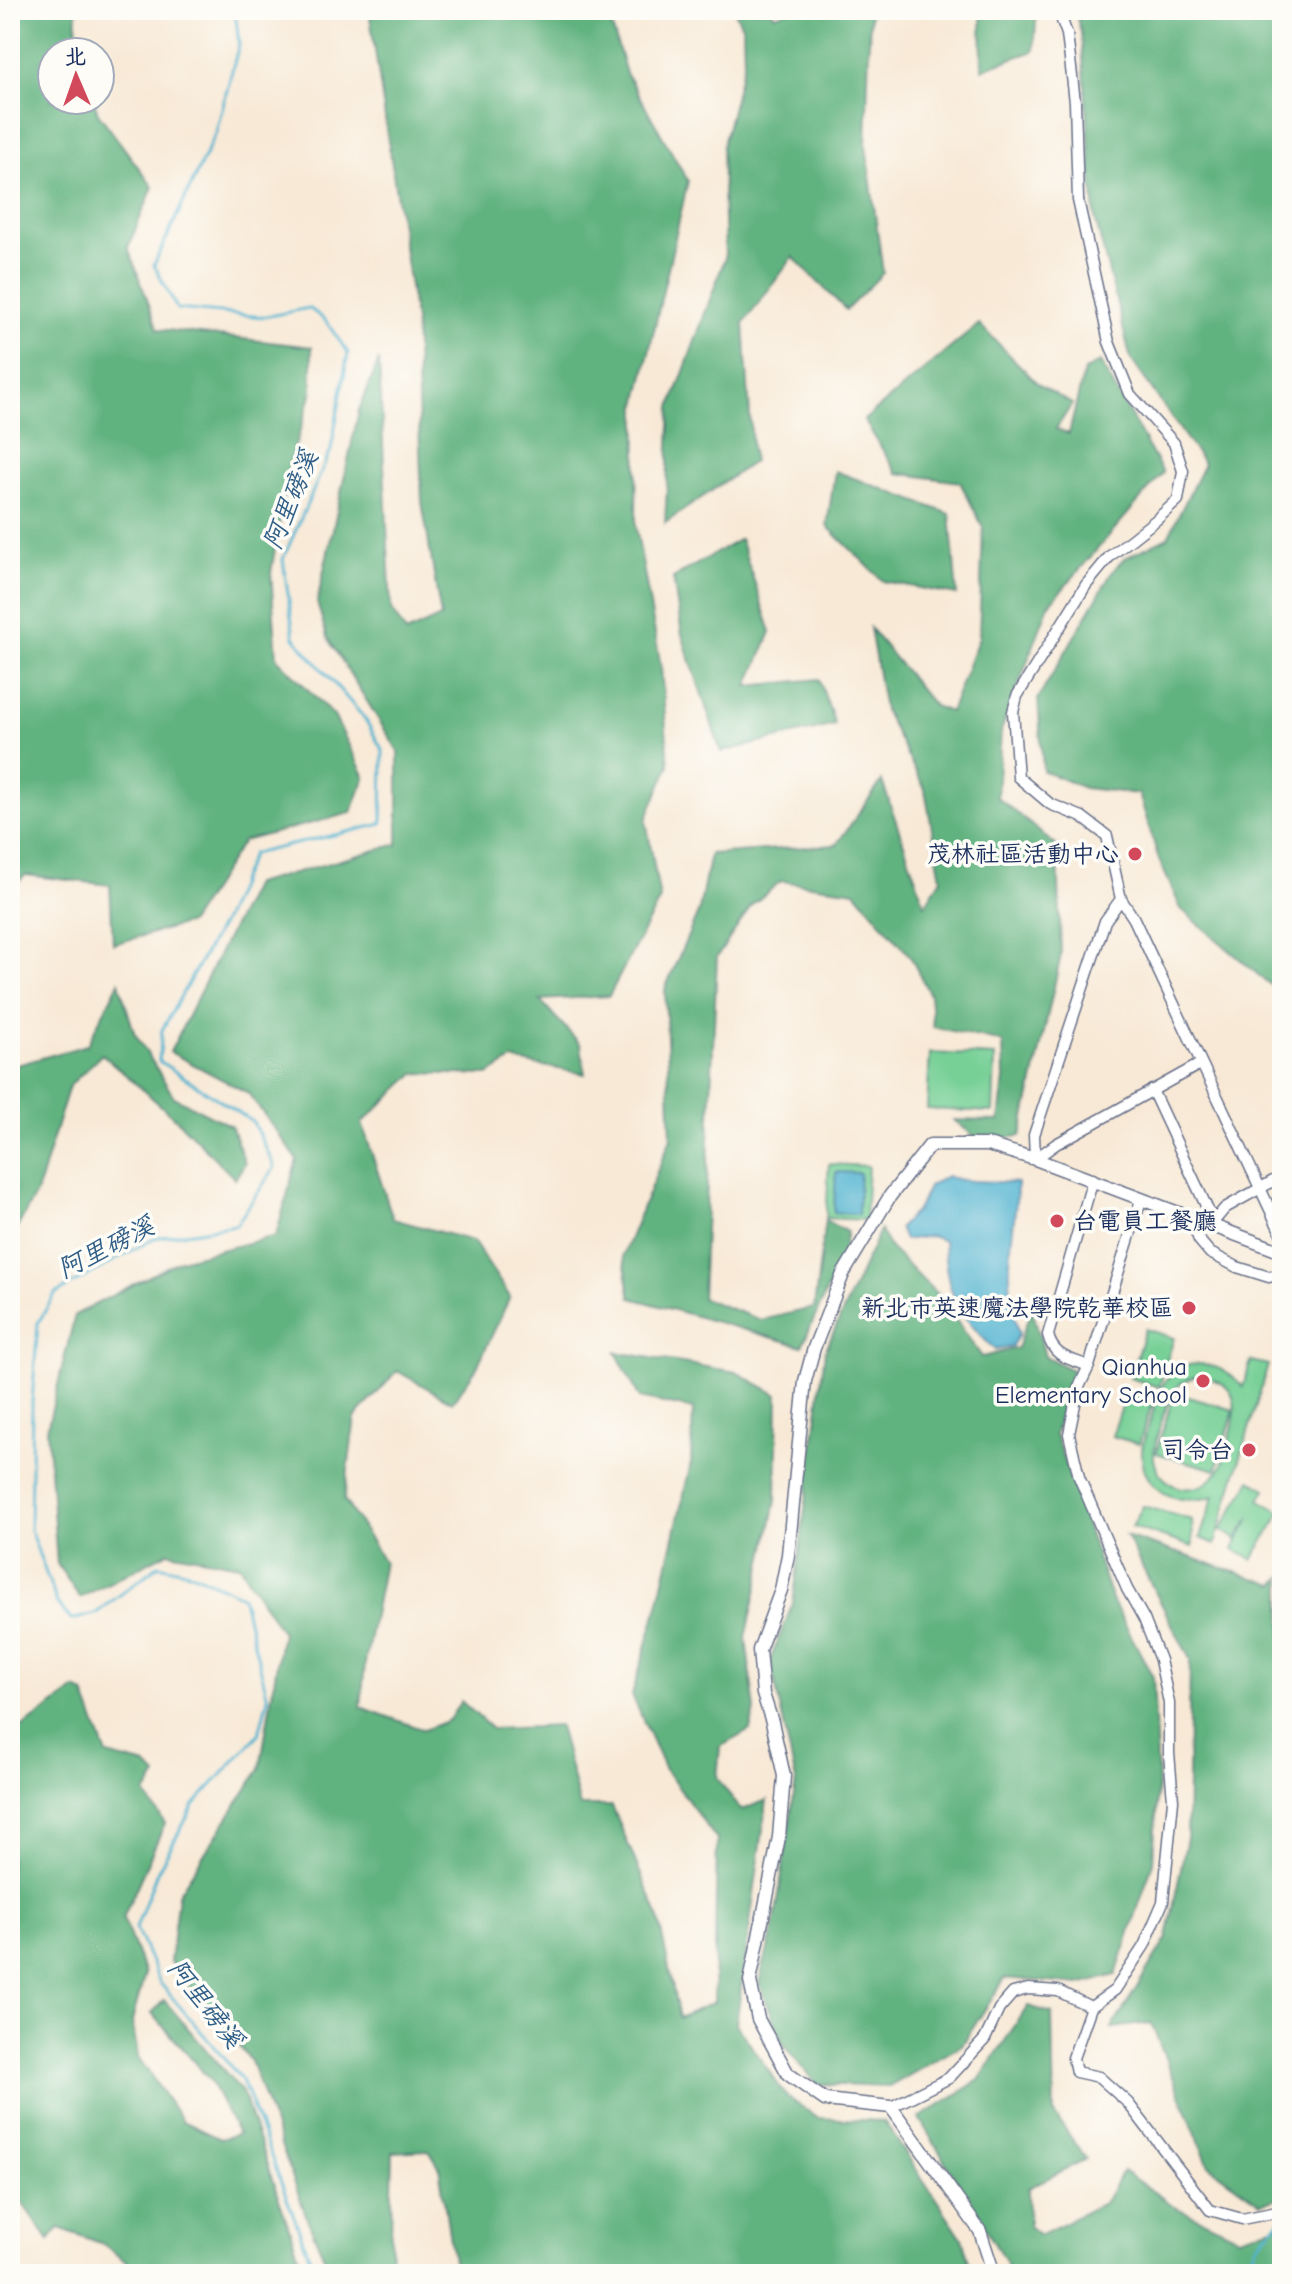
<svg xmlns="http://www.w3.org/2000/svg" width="1292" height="2284" font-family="'Comic Neue','LXGW WenKai TC',sans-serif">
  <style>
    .green { fill: #77d096; stroke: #49807a; stroke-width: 2; fill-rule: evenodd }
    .forest { fill: #61b27f; stroke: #3e706e; stroke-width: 2 }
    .water { fill: #51b3d0; stroke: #367197; stroke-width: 2 }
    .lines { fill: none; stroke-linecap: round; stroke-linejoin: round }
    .stream { stroke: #51b3d0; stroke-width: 3 }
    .minor-casing { stroke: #687088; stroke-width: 13 }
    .tertiary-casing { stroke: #687088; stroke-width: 15 }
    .minor { stroke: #fff; stroke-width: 10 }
    .tertiary { stroke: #fff; stroke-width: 12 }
    .poi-dot { fill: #d1495b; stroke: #fdfcf7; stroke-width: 3 }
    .labels { text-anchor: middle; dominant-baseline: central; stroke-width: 7; stroke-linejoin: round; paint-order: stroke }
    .poi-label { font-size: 24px; fill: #1b2f5e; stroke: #fdfcf7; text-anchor: end }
    .water-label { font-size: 26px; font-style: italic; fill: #2e5d86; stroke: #fdfcf7 }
  </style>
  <rect width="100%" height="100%" fill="#fdfcf7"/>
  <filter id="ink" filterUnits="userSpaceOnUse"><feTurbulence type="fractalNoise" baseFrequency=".0125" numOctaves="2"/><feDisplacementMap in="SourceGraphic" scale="16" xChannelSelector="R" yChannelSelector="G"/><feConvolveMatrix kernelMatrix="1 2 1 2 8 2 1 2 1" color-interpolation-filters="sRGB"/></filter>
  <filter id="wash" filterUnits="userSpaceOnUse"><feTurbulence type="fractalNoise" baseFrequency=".006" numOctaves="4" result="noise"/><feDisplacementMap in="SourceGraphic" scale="32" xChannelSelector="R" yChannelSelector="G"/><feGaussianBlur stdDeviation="1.8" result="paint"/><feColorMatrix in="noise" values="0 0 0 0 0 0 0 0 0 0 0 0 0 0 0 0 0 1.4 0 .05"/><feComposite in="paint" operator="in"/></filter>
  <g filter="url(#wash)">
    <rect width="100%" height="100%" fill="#f8e9d6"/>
    <path class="green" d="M930,1053L995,1056L993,1112L927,1109Z
      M829,1164L868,1166L865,1220L826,1218Z
      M1145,1329L1174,1338L1159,1387L1130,1378Z
      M1251,1361L1268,1365L1215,1544L1200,1538L1214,1496C1182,1507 1143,1494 1142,1454C1141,1442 1148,1429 1151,1418C1155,1407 1157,1393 1164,1383C1187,1352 1222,1363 1243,1387ZM1197,1376C1237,1381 1240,1402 1230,1437C1227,1448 1225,1463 1218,1472C1206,1489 1181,1495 1165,1479C1159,1474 1155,1466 1154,1458C1153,1445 1167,1398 1176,1388C1181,1381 1190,1379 1197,1376Z
      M1127,1392L1153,1401L1139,1444L1112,1436Z
      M1174,1393L1234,1410L1216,1470L1156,1453Z
      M1251,1480L1266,1489L1260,1500L1281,1512L1252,1560L1233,1549L1251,1517L1236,1539L1221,1530Z
      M1143,1506L1192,1520L1193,1547L1132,1527Z"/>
    <path class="forest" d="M10,10H77L76,42L80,52H52V100H94L98,113L153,187L128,247L158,329L312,347V392L288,469L271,573L277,658L334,716L365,777L351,813L243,841L190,923L113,944L110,885L25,875L10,891Z
      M369,10H607L626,73L688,181L637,405L636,527L661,667L669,766L646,820L660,899L609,996L540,1000L581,1045L585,1074L512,1060L488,1075L415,1073L362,1123L393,1219L473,1241L510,1297L476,1369L452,1402L397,1371L355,1418L344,1499L384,1562L365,1663L361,1707L424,1730L449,1720L461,1701L492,1729L559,1726L580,1806H612L658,1915L679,2018L714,2002L717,1840L664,1768L632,1695L657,1610L691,1463L693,1409L640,1398L616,1352L736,1372L778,1395L776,1502L746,1638L755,1710L750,1730L720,1747L717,1778L741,1810L767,1800L736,2024L787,2097L819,2118L884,2121L962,2238L973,2274H455L439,2166L429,2150L393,2152L390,2274H331L308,2221L251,2061L170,1962L178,1894L260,1769L282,1632L239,1565L168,1552L80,1598L57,1564L47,1429L75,1315L180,1260L276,1236L297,1159L248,1093L170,1052L254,884L398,844V751L327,637L317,602L359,410L379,360L391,609L406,633L441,617L422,502L415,321Z
      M734,10H772L774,15L792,10H870L866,146L883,273L846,310L793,257L744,323L753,462L665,523L671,407L725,258L722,148L744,62L743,28Z
      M981,10H1037L1034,51L982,69Z
      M1075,10H1282V995L1181,909L1159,860L1139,794L1084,788L1043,771L1038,699L1112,572L1123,559L1168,537L1204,464L1131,359L1095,218L1081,33Z
      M979,324L1038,384L1072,404L1056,429L1069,434L1084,371L1100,362L1163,473L1049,605L1001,731L997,797L1058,847L1061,955L1021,1136L979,1140L954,1120L999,1121L1004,1078L1003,1042L933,1027L930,995L910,956L855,891L781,881L752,905L717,957L702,1298L761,1320L814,1308L825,1220L847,1232L842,1256L802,1346L631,1298L623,1255L671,1138L665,989L699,910L710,854L836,845L882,781L925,905L941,878L925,790L884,710L870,628L934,706L950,712L979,637L983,527L960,482L897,473L864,420Z
      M835,471L950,514L957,595L883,581L827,526Z
      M740,539L771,632L748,686L819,679L835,725L721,752L682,635L673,578Z
      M119,982L134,1032L174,1097L231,1126L245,1163L235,1179L176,1119L102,1054L69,1086L37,1191L10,1241V1067L87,1045Z
      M880,1230L890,1248L940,1297L982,1357L1017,1348L1032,1308L1045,1356L1072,1370L1055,1434L1112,1600L1153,1677L1158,1783L1153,1862L1116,1975L1080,1985L1005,1978L962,2045L889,2087L816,2084L783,2044L759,1982L774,1927L796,1781L770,1660L793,1603L825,1351Z
      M1126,1536L1275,1585L1282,1577V2197L1260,2203L1209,2166L1151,2023L1112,2028L1167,1938L1187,1838L1190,1659Z
      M76,1689L84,1693L107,1755L146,1765L157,1776L145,1794L165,1823L123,1918L145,1974L132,2021L138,2057L182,2121L220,2139L238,2134L210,2080L152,2013L164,2000L242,2092L305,2274H142L103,2244L59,2228L49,2240L17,2196L10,2195V1736Z
      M1028,2006L1052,2013L1054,2114L1086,2159L1028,2188L1029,2226L1040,2235L1105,2202L1123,2171L1177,2208L1239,2237L1282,2224V2274H1008L1007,2264L919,2118L979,2080Z"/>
    <path class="water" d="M836,1172L860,1173L858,1214L834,1212Z
      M947,1176C962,1183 998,1181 1017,1183C1017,1211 1010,1237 1010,1265C1009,1289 1013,1312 1019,1334L1011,1347L995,1350C958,1313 945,1294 944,1241L931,1236L904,1240L899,1228L918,1209L928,1187Z"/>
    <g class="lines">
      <path class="stream" d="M235,10L239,44L216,132L154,265L177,309L264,317L309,308L325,320L348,353L331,450L283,559L294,637L365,719L383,751L382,824L252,854L224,919L162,1030L159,1061L253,1122L275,1167L236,1225L154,1238L55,1294L38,1323L32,1402L30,1530L57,1603L71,1620L95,1614L159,1565L189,1572L242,1596L268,1698L259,1734L194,1805L157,1872L136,1928L160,1983L242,2080L316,2274
        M1247,2274L1256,2245L1282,2218"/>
    </g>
  </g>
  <g filter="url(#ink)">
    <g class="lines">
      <defs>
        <path id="minor" d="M1058,10L1067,34L1075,102L1078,200L1109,342L1130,394L1174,443L1183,471L1178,500L1156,520L1110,556L1086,585L1017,696L1013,712L1018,777L1050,804L1082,817L1107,836L1121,899L1134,919L1282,1235
          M1152,1090L1208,1210L1210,1226
          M1035,1159L1034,1135L1105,921L1121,899
          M1035,1159L1056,1144L1200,1064
          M1191,1219L1199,1240L1210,1253L1237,1267L1269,1277L1282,1274
          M1210,1226L1225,1208L1282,1176
          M1089,1366C1070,1359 1053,1357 1048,1335L1093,1179
          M1091,2007L1073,2058L1076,2072L1099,2077L1128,2103L1210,2210L1242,2219L1282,2211
          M891,2107L949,2078L985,2039L999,2009L1013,1993L1028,1989L1058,1991L1091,2007L1115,1990L1144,1946L1163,1902L1173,1800L1169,1753V1703L1160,1660L1144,1619L1127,1589L1079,1477L1069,1434L1078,1389L1089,1366L1141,1200"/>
        <path id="tertiary" d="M994,2274L980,2231L891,2107L825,2100L788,2074L758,2019L750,1981L779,1837L784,1776L772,1722L763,1694L759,1650L781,1590L788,1555L805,1381L814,1348L843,1274L890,1196L930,1145H988L1035,1159L1282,1252"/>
      </defs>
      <use href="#minor" class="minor-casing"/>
      <use href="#tertiary" class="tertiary-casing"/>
      <use href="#minor" class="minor"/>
      <use href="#tertiary" class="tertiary"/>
    </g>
  </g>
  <g class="poi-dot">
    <circle cx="1135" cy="854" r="8"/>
    <circle cx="1057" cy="1221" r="8"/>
    <circle cx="1189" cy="1308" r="8"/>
    <circle cx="1203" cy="1381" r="8"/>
    <circle cx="1249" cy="1450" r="8"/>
  </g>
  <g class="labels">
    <g class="poi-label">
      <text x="1119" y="854">茂林社區活動中心</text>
      <text x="1073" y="1221" text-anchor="start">台電員工餐廳</text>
      <text x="1173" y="1308">新北市英速魔法學院乾華校區</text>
      <text x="1187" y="1367">Qianhua<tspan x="1187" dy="28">Elementary School</tspan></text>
      <text x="1233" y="1450">司令台</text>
    </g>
    <g class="water-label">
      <text transform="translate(291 500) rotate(-68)">阿里磅溪</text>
      <text transform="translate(106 1248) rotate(-27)">阿里磅溪</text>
      <text transform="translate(205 2004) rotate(52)">阿里磅溪</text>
    </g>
  </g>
  <rect width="1292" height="2284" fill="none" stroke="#fdfcf7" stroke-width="40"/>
  <g transform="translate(76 76) rotate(358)"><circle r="38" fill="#fdfcf7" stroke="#a3aaba" stroke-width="2"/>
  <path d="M0-6L14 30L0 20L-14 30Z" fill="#d1495b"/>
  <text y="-12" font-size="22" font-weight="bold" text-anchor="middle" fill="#1b2f5e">北</text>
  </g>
</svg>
